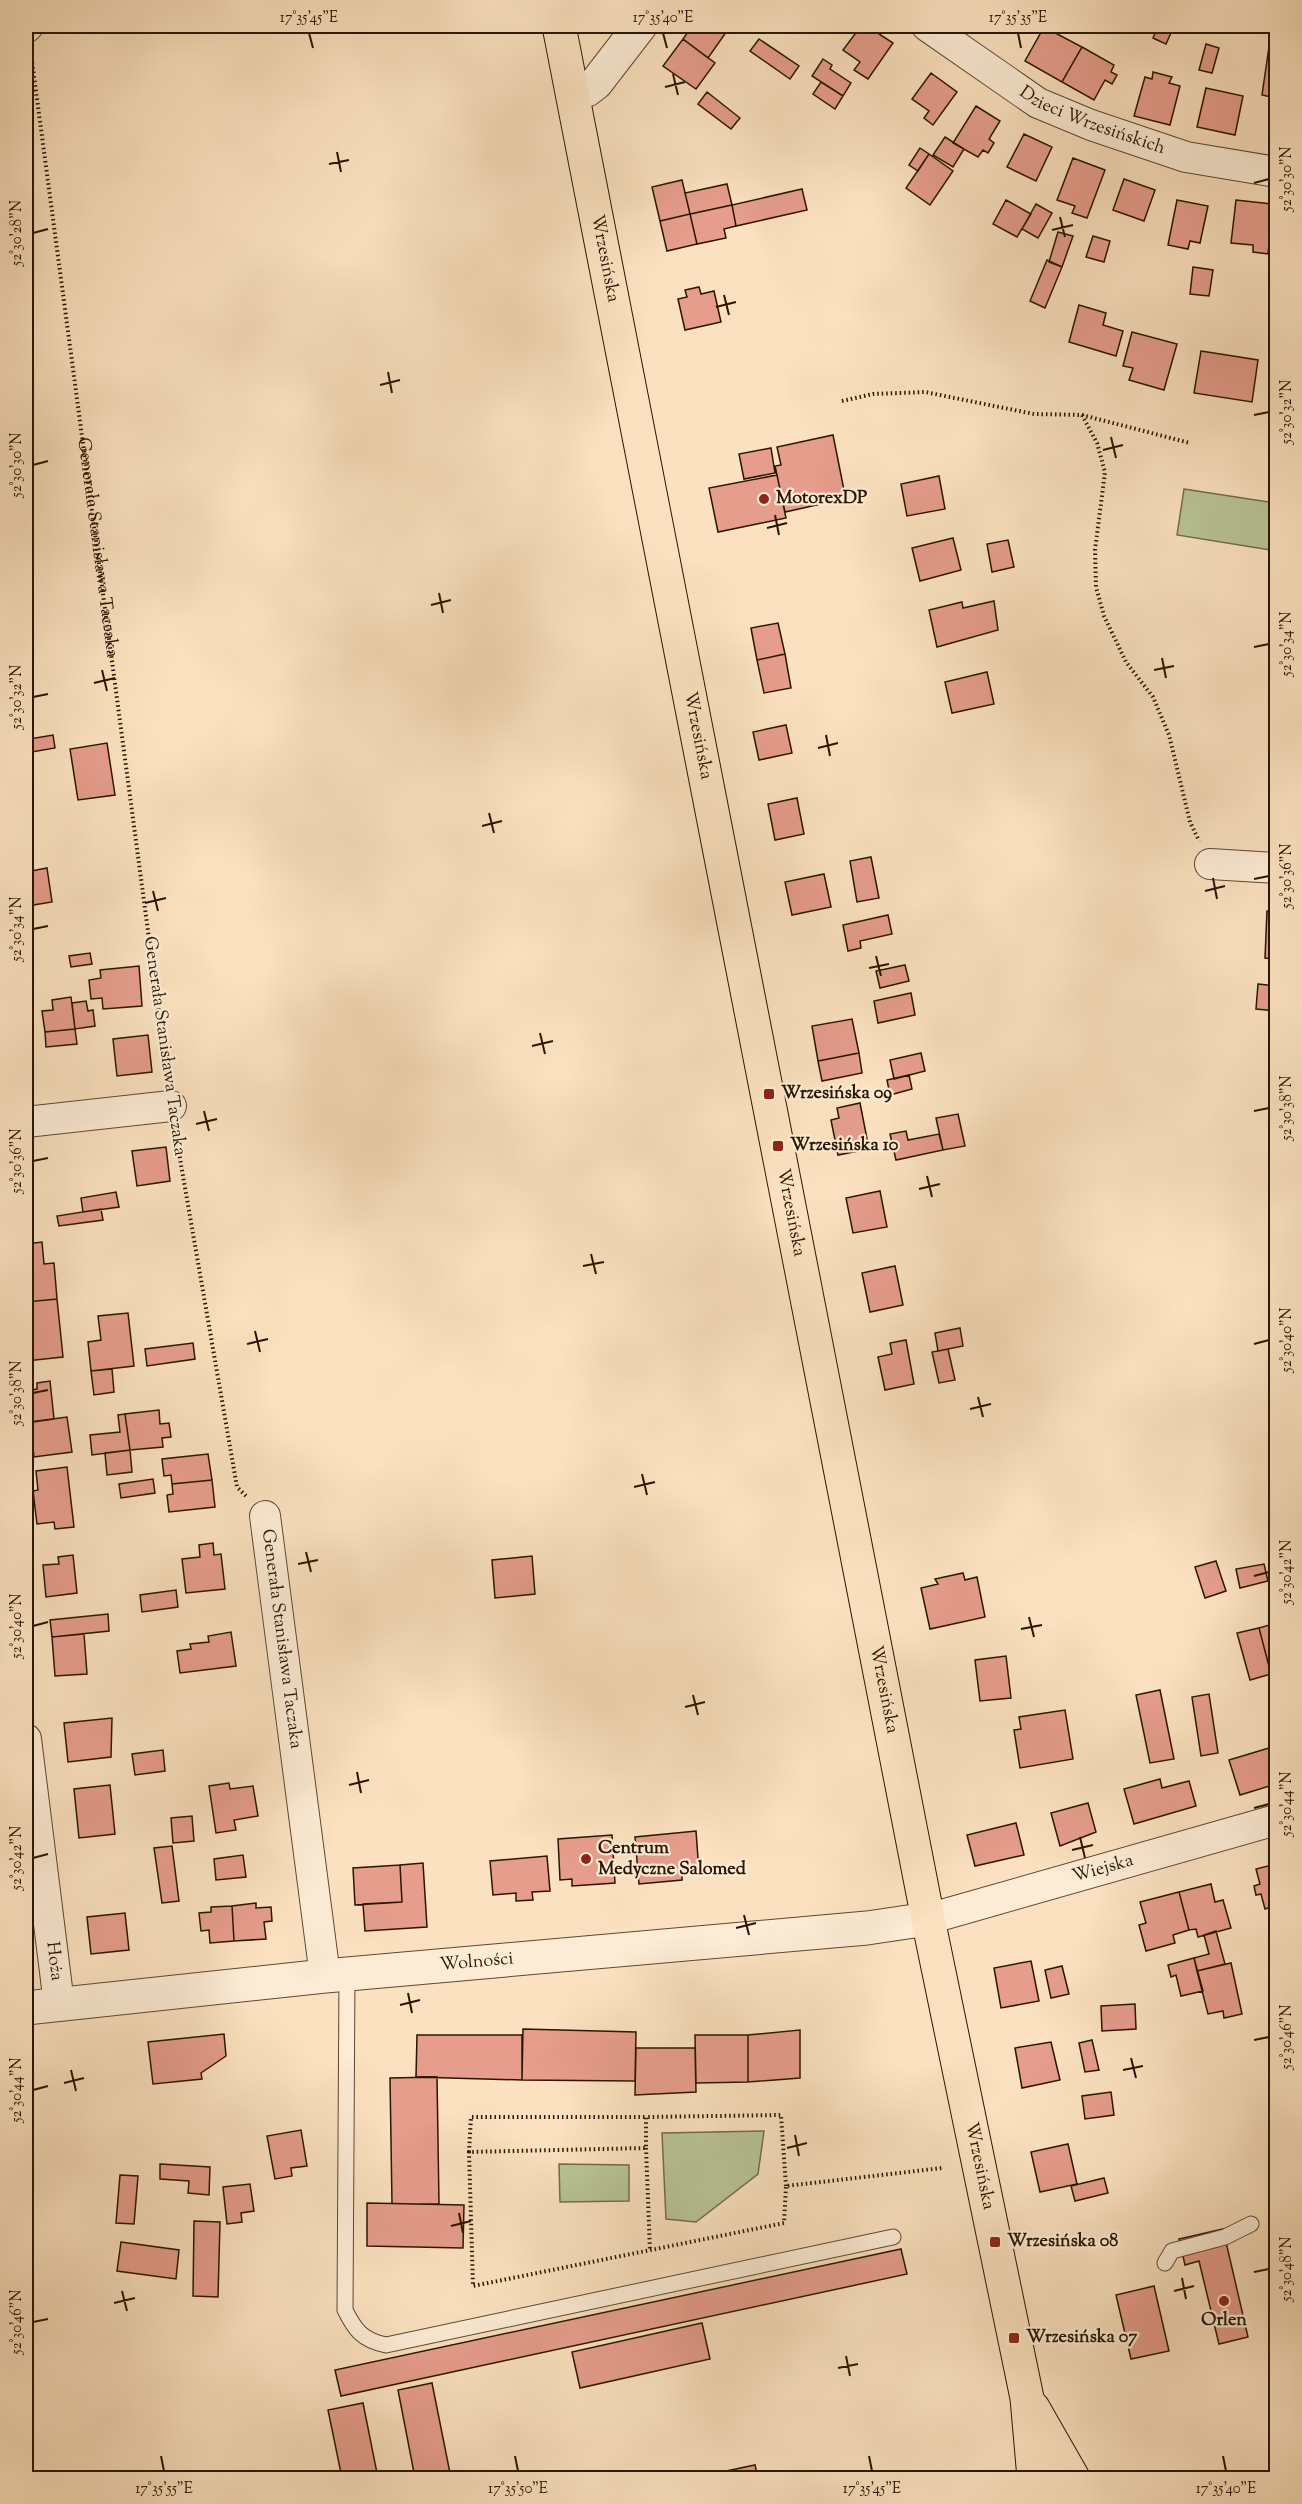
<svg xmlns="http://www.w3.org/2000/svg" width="1302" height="2504" font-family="'Sorts Mill Goudy',serif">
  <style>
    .green { fill: #b9c496; stroke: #726c4c; stroke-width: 1.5 }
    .building { fill: #e69d8c; stroke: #2a1502; stroke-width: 1.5 }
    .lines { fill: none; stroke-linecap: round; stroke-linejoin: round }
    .service-casing { stroke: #5e4831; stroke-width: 17 }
    .minor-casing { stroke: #5e4831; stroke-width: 32 }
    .tertiary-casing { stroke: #5e4831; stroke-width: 35 }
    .primary-casing { stroke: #2a1502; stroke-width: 35 }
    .path { stroke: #2a1502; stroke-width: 4; stroke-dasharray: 1.5 3; stroke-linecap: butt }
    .service { stroke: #fcecd5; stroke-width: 15 }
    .minor { stroke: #fcecd5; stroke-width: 30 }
    .tertiary { stroke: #fcecd5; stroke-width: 33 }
    .primary { stroke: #fbe1bf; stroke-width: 33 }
    .ticks { fill: none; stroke: #2a1502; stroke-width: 2 }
    .poi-dot { fill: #8f2418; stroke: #fcecd5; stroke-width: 2 }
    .labels { text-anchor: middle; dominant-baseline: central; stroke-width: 4.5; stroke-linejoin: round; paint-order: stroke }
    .street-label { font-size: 18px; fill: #2a1502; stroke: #fcecd5 }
    .poi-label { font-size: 18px; font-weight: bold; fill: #2a1502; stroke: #fcecd5; text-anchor: start }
    .neatline { fill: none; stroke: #2a1502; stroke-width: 2 }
    .ticks-label { font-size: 15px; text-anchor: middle; fill: #2a1502 }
  </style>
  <rect width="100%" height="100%" fill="#fbe1bf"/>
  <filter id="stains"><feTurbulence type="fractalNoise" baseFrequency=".00333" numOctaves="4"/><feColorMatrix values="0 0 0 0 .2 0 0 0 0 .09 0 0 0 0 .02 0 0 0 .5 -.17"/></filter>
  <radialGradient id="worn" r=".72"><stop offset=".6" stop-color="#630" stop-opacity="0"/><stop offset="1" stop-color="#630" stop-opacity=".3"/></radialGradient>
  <path class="green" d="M1184,489L1276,503V551L1177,535Z
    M764,2131L758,2174L696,2222L666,2219L662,2133Z
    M559,2164L629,2165V2201L560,2202Z"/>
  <path class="building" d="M692,26L701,31L704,26H719L727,31L708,58L683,39Z
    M861,26H867L893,43L868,79L854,70L860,62L843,50Z
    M1158,26H1174L1166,44L1153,38Z
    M1044,27L1082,47L1062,82L1025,61Z
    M683,39L715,63L696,89L663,66Z
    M759,39L799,66L790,79L750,51Z
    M1270,40L1276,41V98L1262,95Z
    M1206,44L1219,48L1212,73L1199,70Z
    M1082,47L1114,65L1111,72L1117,75L1112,84L1105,80L1094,100L1062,82Z
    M823,59L832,65L830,69L851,83L843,96L812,76Z
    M1153,72L1172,77L1169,83L1180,86L1170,125L1134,116L1145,77L1152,79Z
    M931,73L957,92L933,125L924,118L929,111L912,99Z
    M821,82L843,96L835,109L813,94Z
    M1206,88L1243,96L1235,135L1197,127Z
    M707,92L740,118L731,129L698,104Z
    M976,106L1000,121L989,139L994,143L988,153L983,150L978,157L953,143Z
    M1272,107H1276V143H1270Z
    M1024,134L1052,147L1036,181L1007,167Z
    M945,137L964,149L953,167L933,155Z
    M920,148L929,154L918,171L909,165Z
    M929,154L953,171L930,205L906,188Z
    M1073,158L1105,170L1087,218L1072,213L1075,206L1057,200Z
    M1124,179L1155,190L1144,221L1113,210Z
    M682,180L690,214L660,221L652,187Z
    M727,184L732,205L690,214L685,193Z
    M802,189L807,210L736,226L732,205Z
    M1006,200L1031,214L1017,237L993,224Z
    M1177,200L1208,206L1200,243L1190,241L1188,249L1168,245Z
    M1236,200L1273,204L1268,254L1253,252V245L1231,243Z
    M1036,204L1052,213L1038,238L1022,229Z
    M732,205L736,226L724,229L726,238L697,244L690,214Z
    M690,214L697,244L667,251L660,221Z
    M1058,232L1073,236L1062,267L1049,262Z
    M1093,236L1110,241L1104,262L1086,257Z
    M1047,260L1062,267L1045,308L1030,301Z
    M1193,267L1213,270L1209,296L1190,294Z
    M699,287L701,294L714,291L721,322L685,330L678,299L687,297L685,290Z
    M1079,305L1106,313L1103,325L1123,331L1116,356L1069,342Z
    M1132,332L1177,344L1164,390L1129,380L1133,368L1123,366Z
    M1201,351L1258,360L1252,402L1194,393Z
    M833,435L845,495L825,499L826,503L785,512L775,466L781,465L777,447Z
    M771,448L775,473L744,479L739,454Z
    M777,475L786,518L718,532L709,488Z
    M939,476L945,509L907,516L901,484Z
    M953,538L961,570L920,581L912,548Z
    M1008,540L1014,567L992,572L987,544Z
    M994,601L998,630L937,647L929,610L962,602L963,608Z
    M778,623L785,654L757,660L751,628Z
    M785,654L791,688L764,693L757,660Z
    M987,672L994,704L952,713L945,682Z
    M786,725L792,753L759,760L753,732Z
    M53,735L55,748L32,752L29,739Z
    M29,739L32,757L26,758V740Z
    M107,743L115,795L78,800L70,749Z
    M797,798L804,834L775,840L768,804Z
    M1269,799H1276V833L1269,832Z
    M871,857L879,898L857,902L850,861Z
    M47,868L52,902L27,906L26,872Z
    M824,874L831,907L792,915L785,882Z
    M1267,911H1276V959L1265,958Z
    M888,915L892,934L860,941L861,948L848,951L843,925Z
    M90,953L92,964L71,967L69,956Z
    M905,965L909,981L880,988L876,971Z
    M139,966L142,1006L103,1009L102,998L91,999L89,980L101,978L100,970Z
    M1258,984L1276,986V1011L1256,1009Z
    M911,993L915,1015L878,1023L874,1001Z
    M71,997L75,1029L45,1032L42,1011L53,1010L52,1000Z
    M86,1001L88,1011L93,1010L95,1026L75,1029L72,1003Z
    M852,1019L859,1053L818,1061L812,1026Z
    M75,1029L77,1044L46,1047L45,1032Z
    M148,1035L152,1072L117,1076L113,1039Z
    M859,1053L862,1073L822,1081L818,1061Z
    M921,1053L925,1071L894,1079L890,1060Z
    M909,1075L912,1089L890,1095L887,1080Z
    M860,1103L869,1149L838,1155L831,1120L839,1118L837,1108Z
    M958,1114L965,1146L943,1150L936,1118Z
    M906,1131L908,1140L939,1134L943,1150L896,1160L890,1134Z
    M166,1147L170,1181L137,1186L132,1151Z
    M880,1191L887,1227L853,1233L846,1198Z
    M116,1192L119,1207L83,1212L81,1198Z
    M101,1209L103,1220L59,1226L57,1216Z
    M42,1242L44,1264L54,1263L57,1299L26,1302V1244Z
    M895,1266L903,1305L870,1312L862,1273Z
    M57,1299L63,1357L26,1361V1302Z
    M128,1313L134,1366L91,1371L88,1342L101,1340L98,1316Z
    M960,1328L963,1346L938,1351L935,1333Z
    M906,1340L914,1384L885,1390L878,1357L892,1354L890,1343Z
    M193,1343L195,1359L147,1366L145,1349Z
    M948,1349L955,1380L939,1383L932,1352Z
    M112,1369L114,1392L94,1395L91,1371Z
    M50,1381L54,1419L26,1423V1391L37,1389V1383Z
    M159,1410L160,1424L169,1423L171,1437L162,1438L163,1447L130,1450L125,1414Z
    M125,1414L130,1450L92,1455L90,1435L120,1432L118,1415Z
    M67,1417L72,1452L34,1457L30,1422Z
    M130,1450L132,1472L107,1475L105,1453Z
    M208,1454L212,1480L172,1484L171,1475L164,1476L162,1459Z
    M67,1467L74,1527L55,1529L54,1522L37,1524L33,1491L38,1490L36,1471Z
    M153,1479L155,1493L121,1498L119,1484Z
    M212,1480L215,1507L169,1512L167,1495L173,1494L172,1484Z
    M213,1543L214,1555L221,1554L225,1589L186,1593L182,1559L200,1557L199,1545Z
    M73,1555L77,1593L46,1597L43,1565L59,1564L58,1557Z
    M532,1556L535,1594L495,1598L492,1560Z
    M1216,1561L1226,1591L1205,1598L1195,1567Z
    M1264,1564L1268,1581L1240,1588L1236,1569Z
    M963,1573L965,1580L977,1577L985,1617L930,1629L921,1588L938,1584L935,1579Z
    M176,1590L178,1607L142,1612L140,1595Z
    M108,1614L109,1631L52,1637L50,1620Z
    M1276,1623V1673L1271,1674L1259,1628Z
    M1259,1628L1271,1674L1250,1680L1237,1633Z
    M231,1632L236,1666L180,1673L177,1651L191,1649L190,1644L209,1642L208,1636Z
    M84,1634L87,1674L55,1676L52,1637Z
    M1006,1656L1011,1698L980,1701L975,1660Z
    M1160,1690L1174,1759L1150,1763L1136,1695Z
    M1209,1694L1218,1753L1201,1756L1192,1697Z
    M1065,1710L1073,1759L1020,1768L1014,1730L1021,1729L1019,1717Z
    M112,1718L111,1757L68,1762L64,1723Z
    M1269,1748L1276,1773V1784L1240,1795L1229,1760Z
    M163,1750L165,1771L135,1775L132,1754Z
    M1160,1779L1162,1788L1189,1781L1196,1806L1134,1824L1124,1789Z
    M229,1783L230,1789L253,1786L258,1816L234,1820L236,1830L216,1833L209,1786Z
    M110,1785L115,1834L79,1838L74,1789Z
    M1088,1803L1096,1832L1060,1846L1051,1813Z
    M192,1816L194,1841L173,1843L171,1818Z
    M1016,1823L1024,1855L975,1866L967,1835Z
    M696,1831L699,1872L682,1873V1880L639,1884L635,1837Z
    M612,1835L615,1883L572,1886V1879L560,1880L558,1839Z
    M172,1846L179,1901L162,1903L154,1848Z
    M243,1855L246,1877L216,1880L214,1859Z
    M547,1856L550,1891L532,1892L533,1900L516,1901V1893L493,1895L490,1861Z
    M423,1863L427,1927L365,1931L363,1904L402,1902L400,1865Z
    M1276,1864V1905L1265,1909L1261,1894L1256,1895L1254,1886L1260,1884L1256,1869Z
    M400,1865L402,1902L355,1905L353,1868Z
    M1211,1884L1215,1902L1223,1900L1231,1928L1198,1937L1196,1929L1189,1930L1179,1892Z
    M1179,1892L1189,1930L1173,1935L1175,1943L1146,1951L1139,1925L1146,1923L1140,1902Z
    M256,1903V1908L271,1907L272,1921L264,1922L266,1939L234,1941L232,1906Z
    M232,1906L234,1941L210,1943L209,1930L201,1931L199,1913L211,1912V1907Z
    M125,1913L129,1950L91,1954L87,1917Z
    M1216,1931L1225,1964L1197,1971L1194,1958L1209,1954L1204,1935Z
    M1194,1958L1203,1991L1181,1996L1176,1975L1171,1977L1168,1965Z
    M1031,1961L1039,2001L1001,2008L994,1968Z
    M1231,1963L1242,2014L1224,2018L1223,2011L1208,2014L1197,1971Z
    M1062,1966L1069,1994L1051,1998L1045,1970Z
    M1135,2004L1136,2029L1102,2031L1101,2006Z
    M523,2029L636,2032L635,2081L522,2080Z
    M800,2030V2078L748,2082V2035Z
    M224,2034L226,2056L201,2073L202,2079L153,2084L148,2042Z
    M417,2035H522V2080L416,2077Z
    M695,2035H748V2082L696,2083Z
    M1092,2040L1099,2070L1085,2072L1079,2043Z
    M1051,2042L1060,2080L1022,2088L1015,2048Z
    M636,2048H695L696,2092L635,2095Z
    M26,2069L33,2118L26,2119Z
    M437,2077L439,2204H392L390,2078Z
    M1111,2092L1114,2115L1085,2119L1082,2096Z
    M301,2130L307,2166L291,2168L292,2176L275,2179L267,2136Z
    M1068,2144L1077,2184L1040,2192L1031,2152Z
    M160,2164L210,2167L209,2195L188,2193L189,2181L160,2179Z
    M120,2175L138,2176L134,2224L116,2223Z
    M1104,2178L1108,2193L1075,2201L1071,2186Z
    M250,2184L254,2211L241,2213L242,2222L227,2224L223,2187Z
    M367,2203L464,2205L463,2248L367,2246Z
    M194,2221L220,2222L218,2297L193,2296Z
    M1223,2229L1248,2337L1219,2344L1199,2261L1185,2265L1179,2239Z
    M121,2242L179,2250L176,2279L117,2271Z
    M901,2249L907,2274L341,2396L335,2370Z
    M1154,2286L1169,2351L1131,2359L1116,2295Z
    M702,2323L710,2359L580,2388L572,2352Z
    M432,2383L451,2478H415L398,2390Z
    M363,2403L378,2478H342L328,2410Z
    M755,2465L758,2478H693Z"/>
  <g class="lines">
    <defs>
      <path id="service" d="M347,1974L345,2310C355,2330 362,2340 386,2345L893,2237
        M1165,2263L1172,2251L1225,2237L1251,2224"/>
      <g id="minor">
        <path id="s2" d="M927,26L1038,103L1091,125L1186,157L1276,172"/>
        <path d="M26,28L28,26"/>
        <path d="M1210,864L1276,868"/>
        <path d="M26,1122L171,1106"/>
        <path id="s3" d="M265,1516L325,1976"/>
        <path id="s4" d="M26,1739L59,2004"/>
        <path id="s5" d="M928,1919L1276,1820"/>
      </g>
      <g id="tertiary">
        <path d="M573,94L587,90L596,83L640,26"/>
        <path id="s6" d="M26,2008L325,1976L867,1928L928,1919"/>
      </g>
      <g id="primary">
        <path id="s7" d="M559,26L928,1919L1027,2398L1034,2478"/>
        <path d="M1033,2408L1073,2478"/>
      </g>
    </defs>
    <use href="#service" class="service-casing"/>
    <use href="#minor" class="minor-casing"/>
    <use href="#tertiary" class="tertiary-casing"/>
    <use href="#primary" class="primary-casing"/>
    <g class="path">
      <path id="s1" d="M31,54L168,1081"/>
      <path d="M842,401L873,394L925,392L1034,414L1082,415L1190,443"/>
      <path d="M1082,415L1097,443L1105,472L1095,550L1096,587L1104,616L1126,662L1153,697L1169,735L1190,822L1199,841"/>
      <path d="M175,1130L237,1487L247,1497"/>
      <path d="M646,2148L650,2251"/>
      <path d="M469,2152L471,2117H646"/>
      <path d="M786,2186L781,2115L646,2117V2148L469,2152L473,2286L784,2223L786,2186L942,2168"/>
    </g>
    <use href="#service" class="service"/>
    <use href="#minor" class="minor"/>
    <use href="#tertiary" class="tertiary"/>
    <use href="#primary" class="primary"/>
  </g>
  <path class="ticks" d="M309,33L313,48M663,33L667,48M1018,33L1021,48M673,74L678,95M665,87L685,82M337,152L341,172M329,164L349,160M1254,183L1269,179M1060,217L1065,237M1052,230L1073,225M33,233L48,229M724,295L729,315M716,307L736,302M388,372L392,393M380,385L400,380M1254,415L1269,412M1111,437L1116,458M1103,450L1123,445M33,465L48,461M775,515L779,535M767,528L787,523M439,593L443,613M431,605L451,600M1254,647L1269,644M1162,658L1166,678M102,670L107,691M1154,670L1174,666M94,683L115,678M33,697L48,694M826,735L830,756M818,748L838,743M489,813L494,833M482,826L502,821M1213,878L1217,899M1254,879L1269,876M153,891L158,911M1205,891L1225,886M145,903L166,898M33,929L48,926M876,956L881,976M869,968L889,964M540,1033L545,1054M532,1046L553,1041M204,1111L209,1131M1254,1111L1269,1108M196,1124L217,1119M33,1161L48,1158M927,1176L932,1197M919,1189L940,1184M591,1254L596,1274M583,1266L604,1262M255,1331L260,1352M247,1344L268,1339M1254,1344L1269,1340M33,1393L48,1390M978,1397L983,1417M970,1409L991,1404M642,1474L647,1495M634,1487L655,1482M306,1552L311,1572M298,1564L318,1560M1254,1576L1269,1572M1029,1617L1034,1637M33,1626L48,1622M1021,1629L1042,1625M693,1695L698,1715M685,1707L705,1702M357,1772L361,1793M349,1785L369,1780M1254,1808L1269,1804M1080,1837L1085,1858M1072,1850L1093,1845M33,1858L48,1854M744,1915L749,1935M736,1928L756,1923M408,1993L412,2013M400,2005L420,2000M1254,2040L1269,2037M1131,2058L1136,2078M71,2070L76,2091M1123,2070L1143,2066M64,2083L84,2078M33,2090L48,2086M795,2135L799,2156M787,2148L807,2143M459,2213L463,2233M451,2226L471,2221M1254,2272L1269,2269M1182,2278L1186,2299M122,2291L127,2311M1174,2291L1194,2286M114,2303L135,2298M33,2322L48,2319M846,2356L850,2376M838,2368L858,2364M161,2456L164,2471M515,2456L518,2471M869,2456L872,2471M1223,2456L1226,2471"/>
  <g class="poi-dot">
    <circle cx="764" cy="499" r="6"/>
    <rect x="763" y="1088" width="12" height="12" rx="3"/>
    <rect x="772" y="1140" width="12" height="12" rx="3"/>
    <circle cx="586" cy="1859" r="6"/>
    <rect x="989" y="2236" width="12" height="12" rx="3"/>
    <circle cx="1224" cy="2301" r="6"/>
    <rect x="1008" y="2332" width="12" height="12" rx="3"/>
  </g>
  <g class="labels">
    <g class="street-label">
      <text stroke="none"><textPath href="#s2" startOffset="192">Dzieci Wrzesińskich</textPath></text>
      <text stroke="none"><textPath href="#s7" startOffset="237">Wrzesińska</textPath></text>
      <text stroke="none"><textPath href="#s1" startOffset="498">Generała Stanisława Taczaka</textPath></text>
      <text stroke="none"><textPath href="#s7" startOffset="723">Wrzesińska</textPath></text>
      <text transform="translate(164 1046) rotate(82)">Generała Stanisława Taczaka</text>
      <text stroke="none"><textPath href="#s7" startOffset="1209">Wrzesińska</textPath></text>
      <text stroke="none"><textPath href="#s3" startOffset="124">Generała Stanisława Taczaka</textPath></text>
      <text stroke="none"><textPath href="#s7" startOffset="1695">Wrzesińska</textPath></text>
      <text stroke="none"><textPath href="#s5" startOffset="182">Wiejska</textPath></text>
      <text stroke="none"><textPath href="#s4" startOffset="224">Hoża</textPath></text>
      <text stroke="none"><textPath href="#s6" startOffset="453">Wolności</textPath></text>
      <text stroke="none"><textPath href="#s7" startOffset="2181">Wrzesińska</textPath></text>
    </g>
    <g class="poi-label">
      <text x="776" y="499">MotorexDP</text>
      <text x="781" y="1094">Wrzesińska 09</text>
      <text x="790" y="1146">Wrzesińska 10</text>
      <text x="598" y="1849">Centrum<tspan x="598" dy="21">Medyczne Salomed</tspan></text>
      <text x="1007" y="2242">Wrzesińska 08</text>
      <text x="1224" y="2321" text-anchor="middle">Orlen</text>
      <text x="1026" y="2338">Wrzesińska 07</text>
    </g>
  </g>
  <rect width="1302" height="2504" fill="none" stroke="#fbe1bf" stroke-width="66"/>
  <rect x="33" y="33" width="1236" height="2438" class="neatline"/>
  <g class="ticks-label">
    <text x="309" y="22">17°35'45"E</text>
    <text x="663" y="22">17°35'40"E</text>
    <text x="1018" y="22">17°35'35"E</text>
    <text transform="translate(1286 179) rotate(-90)" y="5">52°30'30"N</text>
    <text transform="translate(16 233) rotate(-90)" y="5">52°30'28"N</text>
    <text transform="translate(1286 412) rotate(-90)" y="5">52°30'32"N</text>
    <text transform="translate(16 465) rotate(-90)" y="5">52°30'30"N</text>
    <text transform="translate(1286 644) rotate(-90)" y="5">52°30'34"N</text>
    <text transform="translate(16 697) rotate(-90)" y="5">52°30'32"N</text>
    <text transform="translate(1286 876) rotate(-90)" y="5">52°30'36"N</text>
    <text transform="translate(16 929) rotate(-90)" y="5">52°30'34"N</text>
    <text transform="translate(1286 1108) rotate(-90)" y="5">52°30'38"N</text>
    <text transform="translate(16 1161) rotate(-90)" y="5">52°30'36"N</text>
    <text transform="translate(1286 1340) rotate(-90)" y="5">52°30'40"N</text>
    <text transform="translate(16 1393) rotate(-90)" y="5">52°30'38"N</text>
    <text transform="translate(1286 1572) rotate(-90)" y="5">52°30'42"N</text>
    <text transform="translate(16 1626) rotate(-90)" y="5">52°30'40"N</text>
    <text transform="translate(1286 1804) rotate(-90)" y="5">52°30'44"N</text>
    <text transform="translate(16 1858) rotate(-90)" y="5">52°30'42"N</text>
    <text transform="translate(1286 2037) rotate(-90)" y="5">52°30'46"N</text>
    <text transform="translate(16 2090) rotate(-90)" y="5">52°30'44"N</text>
    <text transform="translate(1286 2269) rotate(-90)" y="5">52°30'48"N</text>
    <text transform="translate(16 2322) rotate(-90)" y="5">52°30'46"N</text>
    <text x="164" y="2493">17°35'55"E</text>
    <text x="518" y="2493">17°35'50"E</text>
    <text x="872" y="2493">17°35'45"E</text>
    <text x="1226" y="2493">17°35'40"E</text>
  </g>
  <rect width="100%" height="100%" filter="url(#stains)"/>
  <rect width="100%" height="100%" fill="url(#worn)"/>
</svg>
